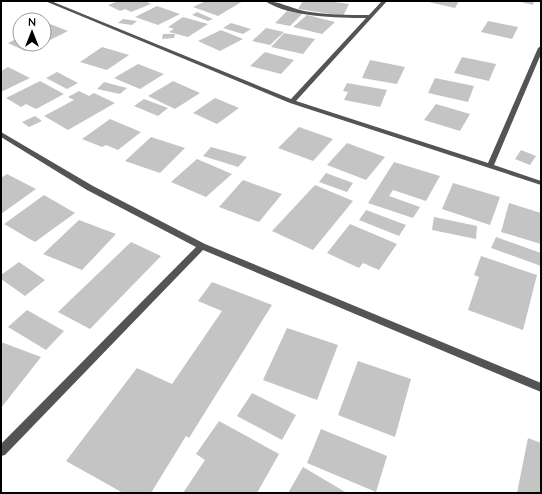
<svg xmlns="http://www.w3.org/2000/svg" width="542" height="494" font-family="Quicksand,sans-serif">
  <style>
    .building { fill: #c4c4c4 }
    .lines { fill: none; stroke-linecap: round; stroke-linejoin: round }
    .street { fill: #545454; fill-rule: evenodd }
  </style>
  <rect width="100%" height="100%" fill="#fff"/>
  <path class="building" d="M119,1H145L151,4L131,12L125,9L120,11L108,5Z
    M206,1H243L218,16L193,7Z
    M303,1H327L349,4L343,16L298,9Z
    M424,1H459L455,8Z
    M517,1H534L533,5Z
    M157,6L180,14L158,25L135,17Z
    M287,11L302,14L290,26L275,23Z
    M197,12L213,19L208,21L192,15Z
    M307,15L335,22L322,34L293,27Z
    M183,17L208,24L188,37L169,32L174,29L168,27Z
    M123,19L137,21L132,25L118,23Z
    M488,21L518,27L512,39L481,32Z
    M231,23L251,29L243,34L223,28Z
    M50,24L68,31L44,43V26Z
    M266,28L284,32L270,45L252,41Z
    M221,30L243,39L220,51L198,41Z
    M284,33L315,39L303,54L271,47Z
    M163,34H175L174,38L162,39Z
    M20,37V44H41L25,51L8,43Z
    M102,47L129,55L107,70L80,62Z
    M265,52L294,60L281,74L250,66Z
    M462,57L496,64L489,81L454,73Z
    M370,60L405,67L397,84L362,78Z
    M138,64L164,74L140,89L114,78Z
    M8,67L30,78L3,91L1,90V71Z
    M57,72L78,83L67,89L46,78Z
    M435,78L474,86L468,102L428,93Z
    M40,81L64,94L36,109L26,104L21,107L6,98Z
    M173,81L200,93L175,109L148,96Z
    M104,82L127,88L120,94L97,89Z
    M347,83L387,90L380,107L344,100L348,92L343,91Z
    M79,91L89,96L94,93L115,103L68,130L44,116L74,100L68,97Z
    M215,98L239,108L217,124L193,113Z
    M144,99L168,108L158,116L134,106Z
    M436,104L470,114L460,131L424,120Z
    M35,116L42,121L29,127L22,122Z
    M110,119L141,132L118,150L106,145L102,147L82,139Z
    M299,127L333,139L313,161L278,148Z
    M151,137L185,148L160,173L125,161Z
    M347,143L385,157L366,180L327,165Z
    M211,147L247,157L238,167L203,156Z
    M521,150L536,156L530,165L515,159Z
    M197,159L232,174L206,197L171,182Z
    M394,162L440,176L426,201L393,190L389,196L420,207L413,218L368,203Z
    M326,173L353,183L347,192L319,182Z
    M7,174L36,189L1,214V178Z
    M243,180L282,194L259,222L219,207Z
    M453,183L500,197L490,225L442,209Z
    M315,185L353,201L313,250L272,231Z
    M44,195L75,213L35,242L4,224Z
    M509,203L541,213V244L501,232Z
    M366,210L406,225L399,236L359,220Z
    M434,217L477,226L476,239L432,230Z
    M79,220L116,234L82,270L43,254Z
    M350,224L397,244L379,270L363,263L359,268L327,253Z
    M496,237L541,253V266L491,248Z
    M131,242L161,256L90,329L58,312Z
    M481,256L537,275L523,330L468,310L479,277L474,275Z
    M19,262L45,280L25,296L1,279V275Z
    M212,282L272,305L189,438L186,436L151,493H123L66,461L137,368L172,384L222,311L198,301Z
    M27,310L64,331L46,350L8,327Z
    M287,328L338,345L317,400L263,380Z
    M1,342L41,357L1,408Z
    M358,361L411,379L395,437L338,415Z
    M252,393L296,415L282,440L237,416Z
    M219,421L279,454L257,493H183L205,460L196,454Z
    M321,429L387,456L376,492L307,463Z
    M528,438L541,443V493H517Z
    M303,467L347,493H288Z"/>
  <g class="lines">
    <path class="street" d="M45,1H51L291,99L366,18C338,18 288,17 265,1C278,1 291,8 304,11C325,15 347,15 369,15L382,1H387L296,101L488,163L538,48L541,46V54L494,165L541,181V185L290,103Z
      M1,132L93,186L205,244L541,383V392L203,250L5,455L1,456V444L196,247L87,190L1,137Z"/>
  </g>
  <rect width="542" height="494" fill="none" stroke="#000000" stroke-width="4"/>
  <g transform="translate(32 32)"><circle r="19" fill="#ffffff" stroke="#999999"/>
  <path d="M0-3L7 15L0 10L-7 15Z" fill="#000000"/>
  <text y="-6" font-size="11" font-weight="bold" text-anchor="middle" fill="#000000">N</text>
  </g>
</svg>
